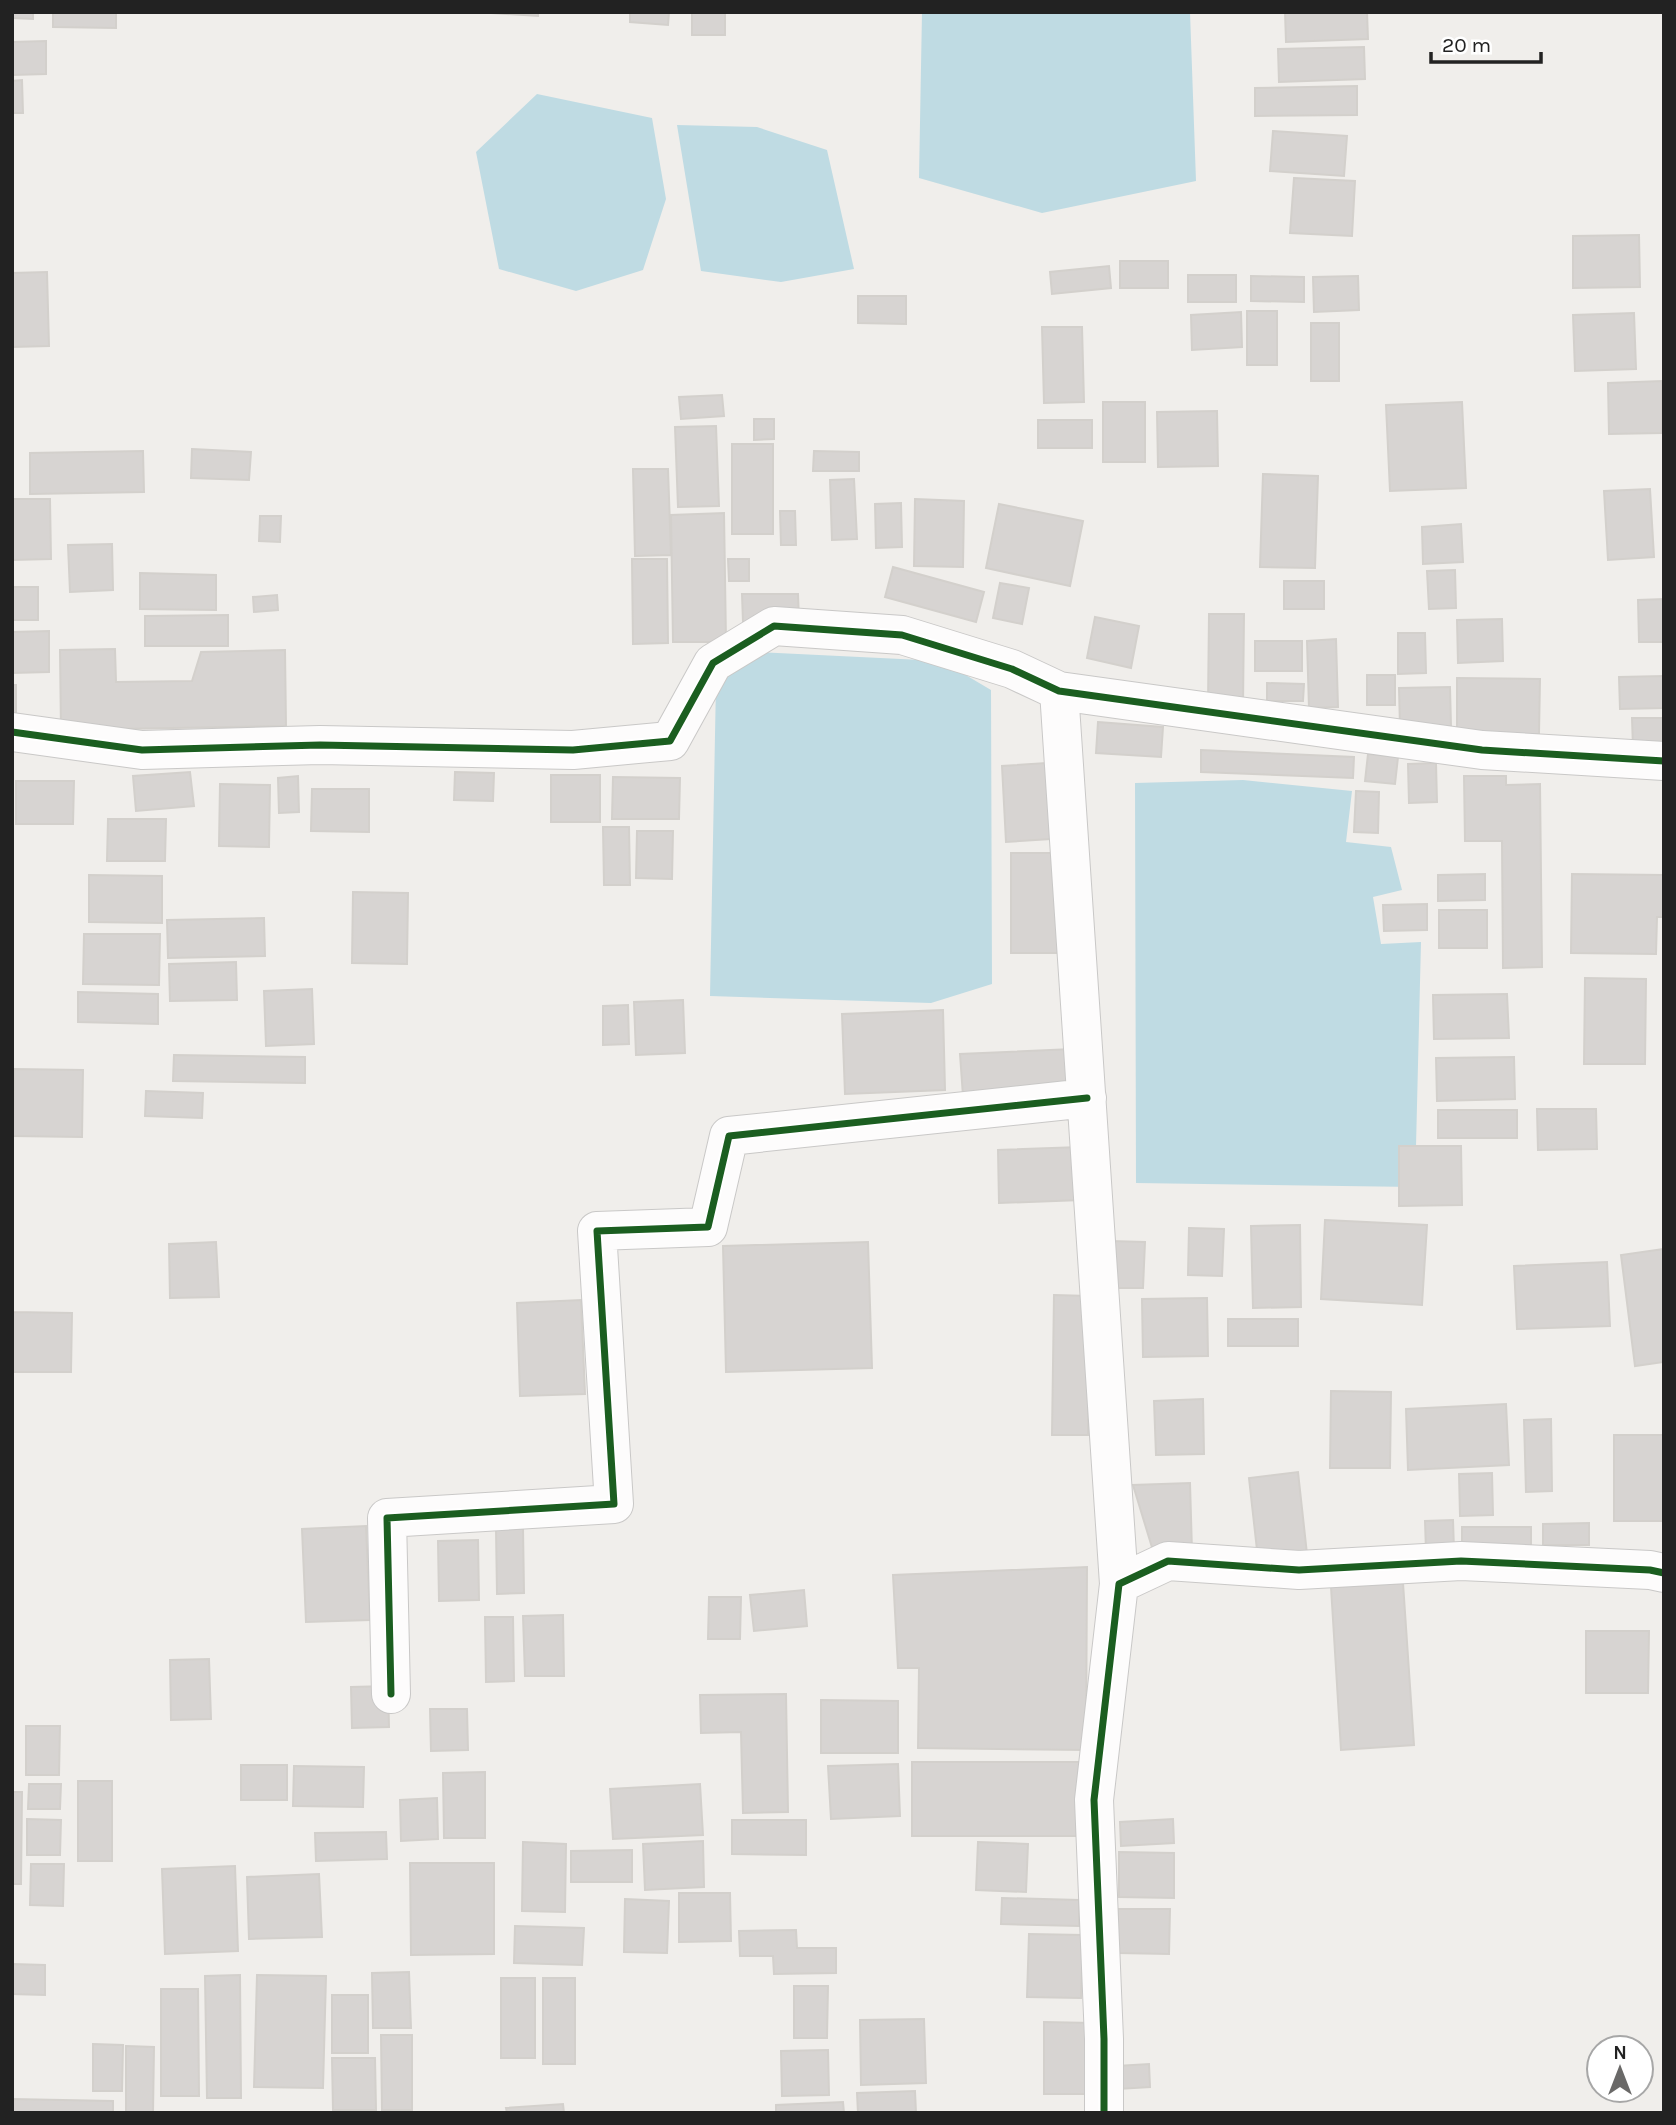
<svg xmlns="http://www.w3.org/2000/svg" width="1676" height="2125" font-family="Karla,sans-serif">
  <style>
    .water { fill: #bfdbe3 }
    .building { fill: #d7d4d2; stroke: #d3d0cc; stroke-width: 2 }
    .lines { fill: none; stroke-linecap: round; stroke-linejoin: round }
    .street-casing { stroke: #c9c8c7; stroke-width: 40 }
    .street { stroke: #fdfcfc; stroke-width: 38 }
    .cycleway-casing { stroke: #fff; stroke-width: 11 }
    .cycleway { stroke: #1b5e20; stroke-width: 7 }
  </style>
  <rect width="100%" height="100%" fill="#f0eeeb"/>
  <path class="water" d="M922,12H1190L1196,181L1042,213L919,178Z
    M537,94L652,118L666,199L643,270L576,291L499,269L476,152Z
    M677,125L757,127L827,150L854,269L781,282L701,271Z
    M757,652L942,661L991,690L992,984L931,1003L710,996L716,683Z
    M1243,780L1352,791L1346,842L1391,847L1402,890L1373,897L1381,944L1421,942L1415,1187L1136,1183L1135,783Z"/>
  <path class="building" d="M12,12H33V19L12,18Z
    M53,12H116V28L53,27Z
    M476,12H538V16Z
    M630,12H669L668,25L630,22Z
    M692,12H725V35H692Z
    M1285,12H1367L1368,39L1286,42Z
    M46,41V74L12,75V42Z
    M1364,47L1365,79L1279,82L1278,49Z
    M22,80L23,113H12V81Z
    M1357,86V115L1255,116V88Z
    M1273,131L1347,136L1344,176L1270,171Z
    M1294,178L1355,181L1352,236L1290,233Z
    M1639,235L1640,287L1573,288V236Z
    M1120,261H1168V288H1120Z
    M1109,266L1111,288L1052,294L1050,272Z
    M47,272L49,346L12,347V273Z
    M1188,275H1236V302H1188Z
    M1251,276L1304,277V302L1251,301Z
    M1358,276L1359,310L1314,312L1313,277Z
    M858,296H906V324L858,323Z
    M1247,311H1277V365H1247Z
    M1241,312L1242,347L1192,350L1191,315Z
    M1634,313L1636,369L1575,371L1573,315Z
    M1311,323H1339V381H1311Z
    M1042,327H1082L1084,402L1044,403Z
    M1662,381V433L1609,434L1608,383Z
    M722,395L724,416L681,419L679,397Z
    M1103,402H1145V462H1103Z
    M1462,402L1466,488L1390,491L1386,405Z
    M1217,411L1218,466L1158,467L1157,412Z
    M754,419H774V439L754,440Z
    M1038,420H1092V448H1038Z
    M716,426L719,506L678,507L675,427Z
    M732,444H773V534H732Z
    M192,449L251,452L249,480L191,478Z
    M143,451L144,492L30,494V453Z
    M814,451L859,452V471H813Z
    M633,469H668L671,555L635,556Z
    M1263,474L1318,476L1315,568L1260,567Z
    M854,479L857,539L832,540L830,480Z
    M1650,489L1654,557L1608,560L1604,491Z
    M12,499H50L51,559L12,560Z
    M915,499L964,501L963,567L914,566Z
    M901,503L902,547L876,548L875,504Z
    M999,504L1083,521L1070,586L986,568Z
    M780,511H795L796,545H781Z
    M724,513L726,642H673L671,515Z
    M260,516H281L280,542L259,541Z
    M1461,524L1463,562L1423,564L1422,527Z
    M112,544L113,590L70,592L68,545Z
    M632,559H667L668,643L633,644Z
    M728,559H749V581H729Z
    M893,567L984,592L976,622L885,597Z
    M1455,570L1456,608L1429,609L1427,571Z
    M140,573L216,575V610L140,609Z
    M1284,581H1324V609H1284Z
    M1000,583L1029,588L1022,624L993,618Z
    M12,587H38V620H12Z
    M742,594H798L799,620L743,622Z
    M277,595L278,610L254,612L253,597Z
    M1664,599V642H1639L1638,600Z
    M1209,614H1244L1243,707L1208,706Z
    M228,615V646H145V616Z
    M1095,617L1139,626L1131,668L1087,658Z
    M1502,619L1503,661L1458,663L1457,620Z
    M49,631V672L12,673V632Z
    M1398,633H1425L1426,673L1398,674Z
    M1336,639L1338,707L1309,708L1307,641Z
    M1255,641H1302V671H1255Z
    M115,649L116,682L192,681L201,652L285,650L286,726L61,730L60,650Z
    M1367,675H1395V705H1367Z
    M1664,676V708L1620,709L1619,677Z
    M1457,678L1540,679L1539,734H1457Z
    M1267,683L1304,684L1303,701H1267Z
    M12,685H16V713H12Z
    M1450,687L1451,726L1400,727L1399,688Z
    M1632,718H1664V748H1633Z
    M1098,722L1163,727L1161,757L1096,753Z
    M1201,750L1354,757L1353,778L1201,772Z
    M1368,754L1398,757L1395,784L1365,781Z
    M1061,762L1066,838L1006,842L1002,766Z
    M1436,763L1437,802L1409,803L1408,764Z
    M190,772L194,806L136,811L133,776Z
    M455,772L494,773L493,801L454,800Z
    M551,775H600V822H551Z
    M298,776L299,812L279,813L278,778Z
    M1464,776H1506V785L1540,784L1542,967L1503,968L1502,841H1465Z
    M613,777L680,778L679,819H612Z
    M16,781H74L73,824H16Z
    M220,784L270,785L269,847L219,846Z
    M312,789H369V832L311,831Z
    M1356,791L1379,792L1378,833L1354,832Z
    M108,819H166L165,861H107Z
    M603,827H629L630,885H604Z
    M637,831H673L672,879L636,878Z
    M1011,853H1060V953H1011Z
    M1485,874V900L1438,901V875Z
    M1572,874L1664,875V917H1657L1656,954L1571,953Z
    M89,875L162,876V923L89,922Z
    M353,892L408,893L407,964L352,963Z
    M1427,904V930L1384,931L1383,905Z
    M1439,910H1487V948H1439Z
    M264,918L265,956L168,958L167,920Z
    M84,934H160L159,985L83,984Z
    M236,962L237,1000L170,1001L169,964Z
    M1585,978L1646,979L1645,1064H1584Z
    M312,989L314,1044L266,1046L264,991Z
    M78,992L158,994V1024L78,1022Z
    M1507,994L1509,1038L1434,1039L1433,995Z
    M683,1000L685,1053L636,1055L634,1002Z
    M628,1005L629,1044L603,1045V1006Z
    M943,1010L945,1090L845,1094L842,1014Z
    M1072,1049L1074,1091L963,1096L960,1054Z
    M174,1055L305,1057V1083L173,1081Z
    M1514,1057L1515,1099L1437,1101L1436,1058Z
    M14,1069L83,1070L82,1137L13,1136Z
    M146,1091L203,1093L202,1118L145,1116Z
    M1537,1109H1596L1597,1149L1538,1150Z
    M1438,1110H1517V1138H1438Z
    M1399,1146H1461L1462,1205L1399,1206Z
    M1080,1147L1081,1200L999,1203L998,1150Z
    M1325,1220L1427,1225L1422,1305L1321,1299Z
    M1300,1225L1301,1307L1253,1308L1251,1226Z
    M1189,1228L1224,1229L1222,1276L1188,1275Z
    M1110,1241L1145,1242L1143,1288H1109Z
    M216,1242L219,1297L170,1298L169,1244Z
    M868,1242L872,1368L726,1372L723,1246Z
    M1664,1249V1362L1635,1366L1621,1255Z
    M1607,1262L1610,1326L1517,1329L1514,1266Z
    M1054,1295L1089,1296L1088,1435H1052Z
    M1207,1298L1208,1356L1143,1357L1142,1299Z
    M12,1299L13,1312L72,1313L71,1372H12Z
    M581,1300L585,1394L520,1396L517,1303Z
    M1228,1319H1298V1346H1228Z
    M1331,1391L1391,1392L1390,1468H1330Z
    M1203,1399L1204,1454L1156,1455L1154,1401Z
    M1506,1404L1509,1465L1408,1470L1406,1409Z
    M1551,1419L1552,1491L1526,1492L1524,1420Z
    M1614,1435H1664V1521H1614Z
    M1298,1472L1307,1554L1258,1559L1249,1478Z
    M1492,1473L1493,1515L1460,1516L1459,1474Z
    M1190,1483L1192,1551L1154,1554L1133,1485Z
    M1453,1520L1454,1550L1426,1551L1425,1521Z
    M1589,1523V1545H1543V1524Z
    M366,1526L370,1620L306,1622L302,1529Z
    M1462,1527H1531V1548L1462,1549Z
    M523,1528L524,1593L497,1594L496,1529Z
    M478,1540L479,1600L439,1601L438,1541Z
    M1087,1567L1086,1750L918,1748L919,1668H898L893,1575Z
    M1403,1583L1414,1745L1341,1750L1331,1587Z
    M804,1590L807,1626L754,1631L750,1595Z
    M709,1597H741L740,1639H708Z
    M563,1615L564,1676H525L523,1616Z
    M485,1617H513L514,1681L486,1682Z
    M1586,1631H1649L1648,1693H1586Z
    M209,1659L211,1719L171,1720L170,1660Z
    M388,1686L389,1727L352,1728L351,1687Z
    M786,1694L788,1812L743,1813L741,1732L701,1733L700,1695Z
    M821,1700L898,1701V1753H821Z
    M430,1709H467L468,1750L431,1751Z
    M26,1726H60L59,1775H26Z
    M912,1762H1079V1836H912Z
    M898,1764L900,1816L831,1819L828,1766Z
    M241,1765H287V1800H241Z
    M294,1766L364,1767L363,1807L293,1806Z
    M485,1772V1838H444L443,1773Z
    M78,1781H112V1861H78Z
    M29,1784H61L60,1809H28Z
    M700,1784L703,1835L613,1839L610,1789Z
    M12,1792H22L21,1884H12Z
    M437,1798L438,1839L401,1841L400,1800Z
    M27,1819L61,1820L60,1855H27Z
    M1173,1819L1174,1843L1121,1846L1120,1822Z
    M732,1820H806V1855L732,1854Z
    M386,1832L387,1859L316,1861L315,1833Z
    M703,1841L704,1887L645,1890L643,1844Z
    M523,1842L566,1844L565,1912L522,1911Z
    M978,1842L1028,1844L1026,1892L976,1890Z
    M632,1850V1882H571V1851Z
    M1119,1852L1174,1853V1898L1119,1897Z
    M410,1863H494V1954L411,1955Z
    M31,1864H64L63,1906L30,1905Z
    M235,1866L238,1951L165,1954L162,1869Z
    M319,1874L322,1937L249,1939L247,1877Z
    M679,1893H730L731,1941L679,1942Z
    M1002,1898L1079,1900V1926L1001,1924Z
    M625,1899L669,1901L667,1953L624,1952Z
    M1118,1909H1170L1169,1954L1118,1953Z
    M515,1926L584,1928L582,1965L514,1963Z
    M796,1930L797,1948H836V1973L774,1974L773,1956H740L739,1931Z
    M1029,1934L1083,1935L1081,1998L1027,1997Z
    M12,1964L45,1965V1995L12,1994Z
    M409,1972L411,2028H373L372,1973Z
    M240,1975L241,2098H207L205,1976Z
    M257,1975L326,1976L323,2088L254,2087Z
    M501,1978H535V2058H501Z
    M543,1978H575V2064H543Z
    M794,1986H828L827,2038H794Z
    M161,1989H198L199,2096H161Z
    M332,1995H368V2053H332Z
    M924,2019L926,2083L861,2085L860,2020Z
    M1044,2022L1092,2023V2094H1044Z
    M381,2035H412V2110H382Z
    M93,2044L123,2045L122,2091H93Z
    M126,2046L154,2047L153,2113H126Z
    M828,2050L829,2095L782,2096L781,2051Z
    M332,2058H375L376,2110H333Z
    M1149,2064L1150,2087L1118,2089L1117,2066Z
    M915,2091L916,2113H858L857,2093Z
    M12,2099L113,2101V2113H12Z
    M843,2102L844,2113H776V2105Z
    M563,2104L564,2113H507L506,2108Z"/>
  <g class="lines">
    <defs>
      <path id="street" d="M1059,691L1119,1584
        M12,732L142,750L320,745L573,750L670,741L713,663L774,626L902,635L1012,669L1059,691L1482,750L1664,761
        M391,1694L387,1518L614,1504L597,1231L708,1227L729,1136L1087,1098
        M1104,2113V2039L1094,1800L1119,1584L1168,1561L1299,1570L1461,1561L1650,1570L1664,1573"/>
    </defs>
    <use href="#street" class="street-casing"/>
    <use href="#street" class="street"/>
    <defs>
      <path id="cycleway" d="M12,732L142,750L320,745L573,750L670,741L713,663L774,626L902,635L1012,669L1059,691L1482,750L1664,761
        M391,1694L387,1518L614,1504L597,1231L708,1227L729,1136L1087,1098
        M1104,2113V2039L1094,1800L1119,1584L1168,1561L1299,1570L1461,1561L1650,1570L1664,1573"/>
    </defs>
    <use href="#cycleway" class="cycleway-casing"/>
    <use href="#cycleway" class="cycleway"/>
  </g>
  <rect width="1676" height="2125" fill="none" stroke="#222222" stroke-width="28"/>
  <g transform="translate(1620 2069)"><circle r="33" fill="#ffffff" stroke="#a7a7a7" stroke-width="2"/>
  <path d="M0-5L12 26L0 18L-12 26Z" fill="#6a6968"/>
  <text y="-10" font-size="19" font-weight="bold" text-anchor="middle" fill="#222222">N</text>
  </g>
  <path d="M1431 52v10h110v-10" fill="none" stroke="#222222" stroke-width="3.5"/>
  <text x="1442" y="52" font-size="21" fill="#222222" stroke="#ffffff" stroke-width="5" paint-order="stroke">20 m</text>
</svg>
